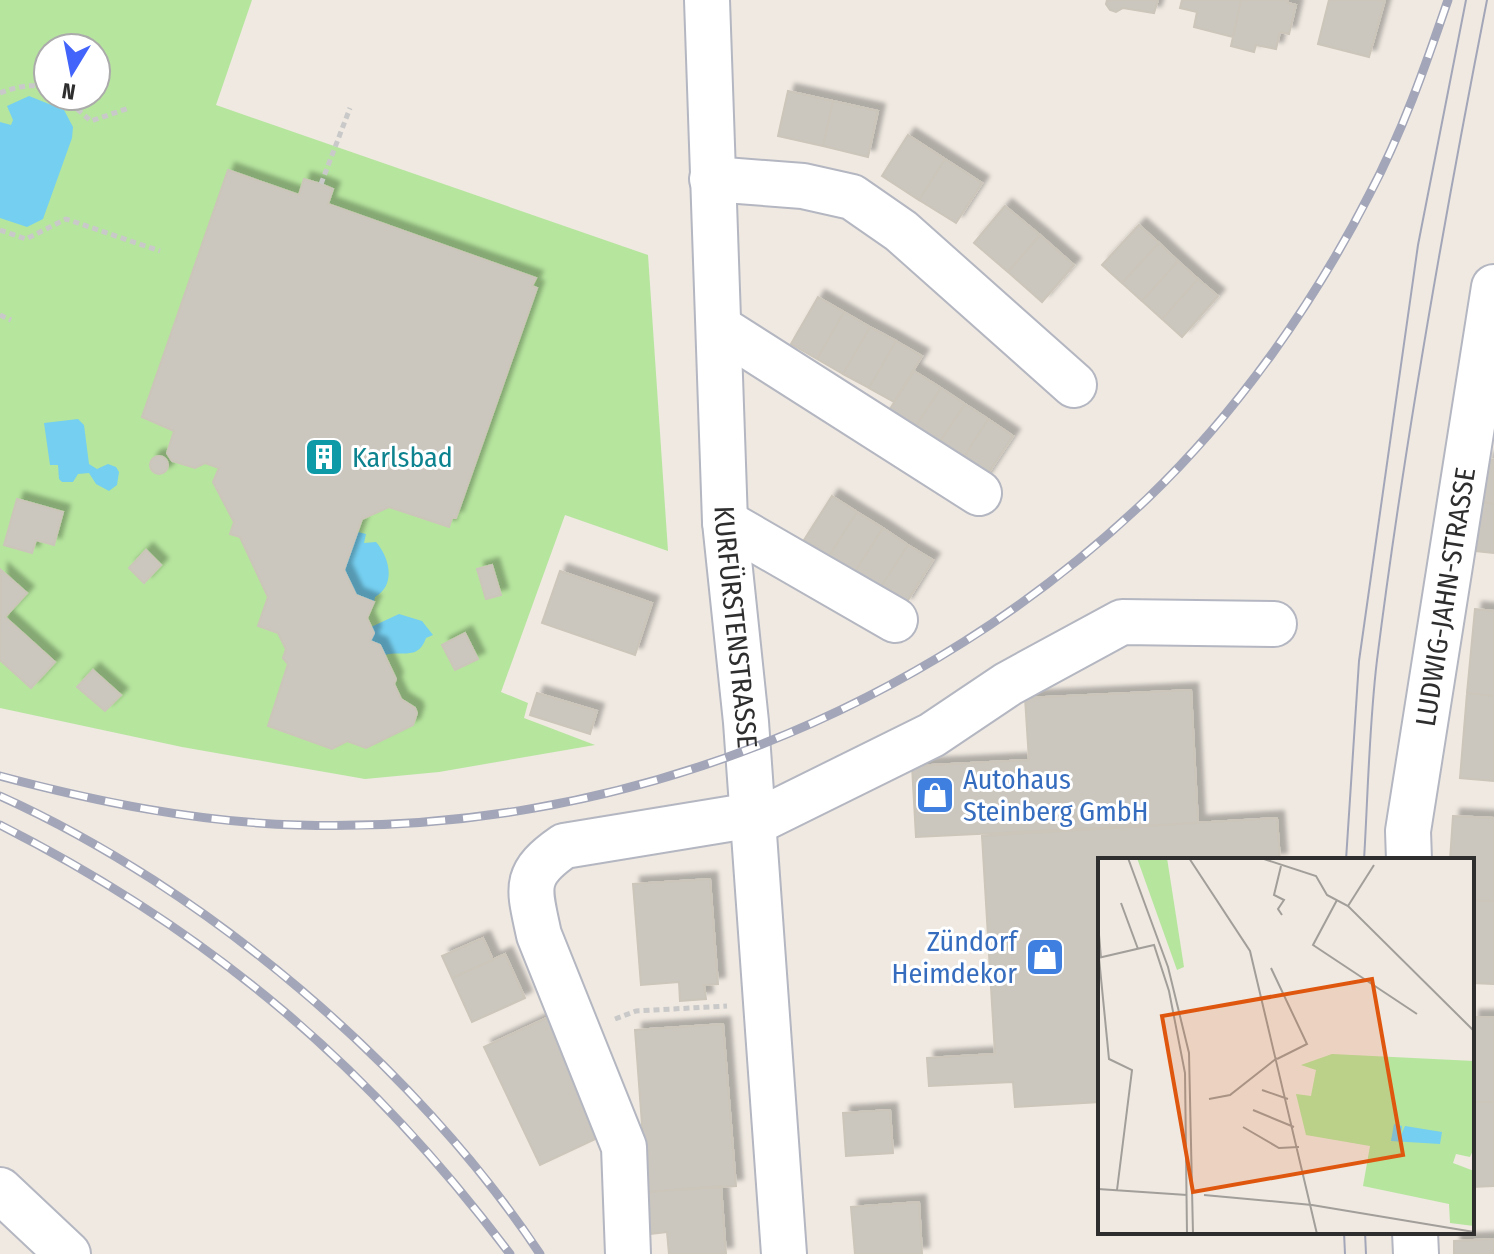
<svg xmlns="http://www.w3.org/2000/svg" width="1494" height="1254" font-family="'Fira Sans Condensed',sans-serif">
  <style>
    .green { fill: #b6e59e; fill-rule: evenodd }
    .water { fill: #75cff0 }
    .building { fill: #cbc7bf; stroke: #cbc5ba; stroke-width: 2; filter: url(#shadow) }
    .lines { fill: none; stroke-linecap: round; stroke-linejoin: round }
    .minor-casing { stroke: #b4b7c1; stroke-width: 48 }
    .path { stroke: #c9c9c9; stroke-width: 5; stroke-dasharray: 6 4; stroke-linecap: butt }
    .minor { stroke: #fff; stroke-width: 44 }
    .tram { stroke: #a3a6b8; stroke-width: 2 }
    .rail-casing { stroke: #a3a6b8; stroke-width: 9 }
    .rail { stroke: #fff; stroke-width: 6; stroke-dasharray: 18; stroke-linecap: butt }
    .labels { text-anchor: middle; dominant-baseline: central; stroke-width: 6; stroke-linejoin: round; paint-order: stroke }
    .culture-label { font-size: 28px; fill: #0d838f; stroke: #fff; text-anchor: start }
    .street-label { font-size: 28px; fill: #2e2e2e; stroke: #fff }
    .shop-label { font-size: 28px; fill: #366cbe; stroke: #fff; text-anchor: start }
    .inset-road { fill: none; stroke: #a29e99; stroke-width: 2 }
    .view { fill: #df570e; fill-opacity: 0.15; stroke: #df570e; stroke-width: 4 }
    .inset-edge { fill: none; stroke: #2e2e2e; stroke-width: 4 }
  </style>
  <defs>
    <filter id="shadow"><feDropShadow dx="7" dy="-7" stdDeviation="2" flood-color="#0004"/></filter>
  </defs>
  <rect width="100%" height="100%" fill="#efe9e1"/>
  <path class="green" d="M0,0H252L216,105L648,255L668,551L565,515L501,692L528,703L524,718L595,745L439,772L365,779L182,747L0,708ZM48,48H96V96H48Z"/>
  <path class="water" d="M29,96L64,110L73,127L72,138L43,219L27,227L0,218V122L11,125L13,120L7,106Z
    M78,419L84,425L89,464L97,469L108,464L116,467L119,472L117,485L109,491L96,484L89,473L78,474L73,482H62L59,479L58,465H50L44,423Z
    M358,532L366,534L364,543L376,542C390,558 396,585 375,597L374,602L356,595L344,570Z
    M399,614L422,621L433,635L426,638C418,661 402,650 384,655L370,641L374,633L371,627Z"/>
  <path class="building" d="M1107,0H1158L1154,13L1123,8L1116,12L1110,10L1106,4Z
    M1182,0H1241L1233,37L1194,27L1197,12L1180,8Z
    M1241,0H1288V3L1296,5L1289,34L1280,32L1276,49L1256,45L1254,52L1231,46Z
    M1329,0H1385L1369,57L1318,44Z
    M788,91L833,101L823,146L778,136Z
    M833,101L878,111L868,157L823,146Z
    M908,135L945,159L919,200L882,176Z
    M945,159L982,183L956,223L919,200Z
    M228,170L299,195L304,179L321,184L333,189L328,204L536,278L532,286L537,288L456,518H452L449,527L389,507L362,519L344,570L356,595L374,602L367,618L374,633L370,641L380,645L396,679L394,684L401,699L415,708L417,713L413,725L366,748L347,741L332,749L268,726L288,664L283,658L286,649L278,633L258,626L268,597L240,537L230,534L234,522L213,482L219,468L205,463L195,468L172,461L167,453L174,431L142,417Z
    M1005,206L1040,235L1008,272L974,243Z
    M1139,225L1159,243L1122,283L1102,265Z
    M1040,235L1074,265L1042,302L1008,272Z
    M1159,243L1178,261L1142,301L1122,283Z
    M1178,261L1198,279L1162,319L1142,301Z
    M1198,279L1218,296L1182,337L1162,319Z
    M818,297L844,312L817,359L791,344Z
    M844,312L870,327L843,374L817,359Z
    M870,327L896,341L869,388L843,374Z
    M896,341L922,356L894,402L869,388Z
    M914,371L941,388L911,433L885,417Z
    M941,388L965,404L935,449L911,433Z
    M965,404L988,419L959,465L935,449Z
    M988,419L1013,436L983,481L959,465Z
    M150 465a9 9 0 1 1 18 0a9 9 0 1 1-18 0Z
    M1487,459L1494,460V504L1482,502Z
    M832,496L857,512L829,556L804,540Z
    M17,499L63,512L54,545L36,540L32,553L4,545Z
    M1482,502L1494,504V553L1476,551Z
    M857,512L883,528L854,573L829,556Z
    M883,528L908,545L880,588L854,573Z
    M908,545L933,560L905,605L880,588Z
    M146,550L161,565L144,583L129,568Z
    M492,565L501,595L486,599L477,569Z
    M1,570L27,593L5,617L55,662L31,688L0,660Z
    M560,571L652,603L635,655L542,623Z
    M1475,609L1494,611V696L1467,693Z
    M465,633L478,659L455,670L442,645Z
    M93,670L121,695L105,711L77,687Z
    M1191,690L1198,823L916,837L912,766L1029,760L1025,698Z
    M537,693L597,711L590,734L530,715Z
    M1467,693L1494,696V781L1460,778Z
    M1453,816L1494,818V901L1472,900V860H1450Z
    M1277,818L1280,860H1100V1102L1015,1107L1013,1082L929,1086L927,1058L995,1054L982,836Z
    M710,879L718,984L704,985L706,999L680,1001L679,982L641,985L633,884Z
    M1472,900L1494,901V984L1472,983Z
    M483,938L493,960L452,978L442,956Z
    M505,954L525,998L472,1022L452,978Z
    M553,1015L608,1133L540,1165L484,1047Z
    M1472,1017H1494V1102H1472Z
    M723,1024L736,1186L647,1192L635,1030Z
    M1472,1102H1494V1186L1472,1187Z
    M890,1110L893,1153L846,1156L843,1113Z
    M721,1186L726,1254H669L667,1232L651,1234L647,1192Z
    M919,1202L922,1254H855L851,1207Z
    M1494,1239V1254H1454V1241Z"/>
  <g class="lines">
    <defs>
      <g id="minor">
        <path id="s1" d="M707,0L725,522L746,722L784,1254"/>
        <path d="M712,179L803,186L852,197L901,231L1074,385"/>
        <path d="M720,328L979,493"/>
        <path d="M725,522L895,620"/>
        <path d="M754,823L932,735L1008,684L1122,622L1274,624"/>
        <path id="s2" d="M1409,860L1408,831L1494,287"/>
        <path d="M0,1190L68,1254"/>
        <path d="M1415,1232L1416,1254"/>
        <path d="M628,1254L624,1147L539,935C529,888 522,875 564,846L753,815"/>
      </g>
    </defs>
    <use href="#minor" class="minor-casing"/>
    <path class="path" d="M0,93C16,87 31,83 48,88
      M62,96L91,121L129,108
      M321,184L350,108
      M0,230L26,239L66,219L160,251
      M0,315L11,320
      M615,1019L636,1011L727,1006"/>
    <use href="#minor" class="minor"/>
    <path class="tram" d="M1346,860L1359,661L1418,245L1466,0
      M1364,860C1368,794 1369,726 1377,660C1405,438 1444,219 1487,0
      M1344,1232L1345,1254
      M1365,1232L1366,1254"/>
    <defs>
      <path id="rail" d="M0,776C98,802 196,822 298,825C612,835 921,715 1148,498C1236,414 1314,303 1369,195C1402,133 1425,67 1448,0
        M0,796C205,888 416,1067 540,1254
        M0,825C211,932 368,1065 510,1254"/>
    </defs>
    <use href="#rail" class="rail-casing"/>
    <use href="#rail" class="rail"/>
  </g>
  <defs>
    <symbol id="building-square" viewBox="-11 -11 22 22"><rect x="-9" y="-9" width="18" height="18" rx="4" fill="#0f9aa8" stroke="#fff"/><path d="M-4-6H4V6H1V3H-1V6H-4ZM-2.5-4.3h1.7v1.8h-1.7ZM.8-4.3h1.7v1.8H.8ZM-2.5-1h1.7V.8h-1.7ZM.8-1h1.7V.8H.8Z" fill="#fff"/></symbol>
    <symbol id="shop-square" viewBox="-11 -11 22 22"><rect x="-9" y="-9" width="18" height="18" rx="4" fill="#3f7fe0" stroke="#fff"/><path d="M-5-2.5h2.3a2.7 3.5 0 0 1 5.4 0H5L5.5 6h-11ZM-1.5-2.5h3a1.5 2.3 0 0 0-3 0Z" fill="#fff"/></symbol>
  </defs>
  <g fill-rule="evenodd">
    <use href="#building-square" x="302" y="435" width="44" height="44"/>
    <use href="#shop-square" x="913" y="773" width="44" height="44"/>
    <use href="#shop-square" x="1023" y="935" width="44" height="44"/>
  </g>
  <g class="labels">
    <g class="culture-label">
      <text x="352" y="457">Karlsbad</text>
    </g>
    <g class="street-label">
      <text stroke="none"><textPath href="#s2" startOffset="266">LUDWIG-JAHN-STRASSE</textPath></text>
      <text stroke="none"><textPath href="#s1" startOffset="628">KURFÜRSTENSTRASSE</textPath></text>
    </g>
    <g class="shop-label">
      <text x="963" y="779">Autohaus<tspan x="963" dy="32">Steinberg GmbH</tspan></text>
      <text x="1017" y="941" text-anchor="end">Zündorf<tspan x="1017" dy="32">Heimdekor</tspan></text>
    </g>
  </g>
  <g transform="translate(1098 858)">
    <rect width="376" height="376" fill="#efe9e1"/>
    <path d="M39,0H69L86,109L79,112ZM234,196L376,203V290L372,299L358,296L355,305L376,313V368L352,365L351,346L265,328L272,288L208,277L198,236L213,238L218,212L203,207Z" fill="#b6e59e"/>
    <path d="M296,266L304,268L303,277L307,268L344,274L342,286L293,283Z" fill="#75cff0"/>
    <path class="inset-road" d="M30,0L70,109L91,195L95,376M91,0L152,93L219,376M163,0L218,18L229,37L250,48L376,173M183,8L176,37L186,42L180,51L184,57M239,42L215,87L319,156M23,45L40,91M250,48L276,7M0,65L3,100M0,100L56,87L71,133L87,215L89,376M1,100L11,201L34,212L19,332M173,110L209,186L179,201M164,232L190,241M111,241L132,237L179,200M155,252L196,269M145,269L181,290L201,289M0,331L89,337M106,337L214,347L376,374"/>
    <path class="view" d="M274,121L305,297L95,334L64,158Z"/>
    <rect width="376" height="376" class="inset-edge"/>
  </g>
  <g transform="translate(72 72) rotate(190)"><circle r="38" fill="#ffffff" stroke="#ababab" stroke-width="2"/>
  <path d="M0-6L14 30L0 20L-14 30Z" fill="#4264fb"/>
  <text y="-12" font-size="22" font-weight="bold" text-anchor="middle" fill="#2e2e2e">N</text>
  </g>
</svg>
